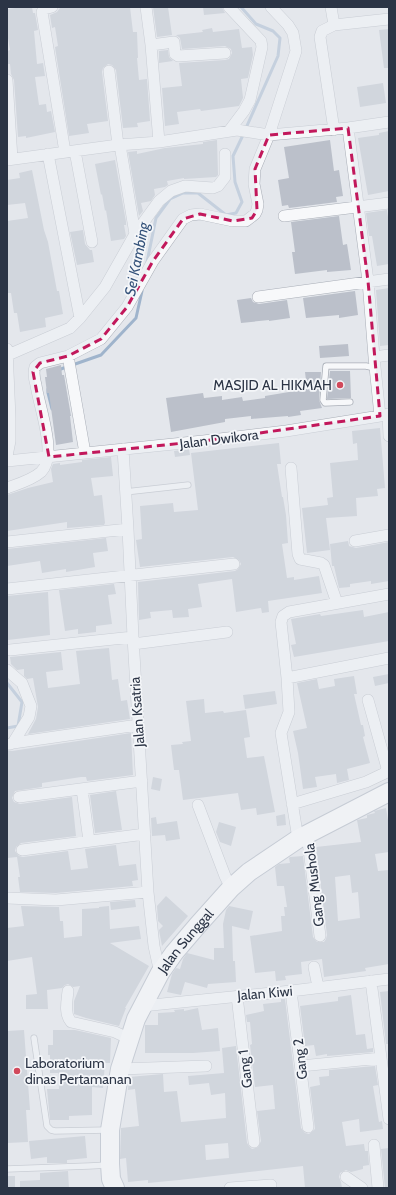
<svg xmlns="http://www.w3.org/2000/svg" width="396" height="1195" font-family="Cabin,sans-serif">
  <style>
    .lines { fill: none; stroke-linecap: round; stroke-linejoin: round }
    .stream { stroke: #9fb4cc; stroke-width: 3 }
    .building { fill: #bbc0ca; fill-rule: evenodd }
    .service-casing { stroke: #a9aeb7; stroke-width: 7 }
    .minor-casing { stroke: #a9aeb7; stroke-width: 12 }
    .primary-casing { stroke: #a3abb8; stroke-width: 20 }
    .service { stroke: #f7f8fa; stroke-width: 5.5 }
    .minor { stroke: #f7f8fa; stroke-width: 11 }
    .primary { stroke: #fff; stroke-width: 18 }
    .marked { fill: none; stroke: #c2185b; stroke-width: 3; stroke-dasharray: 8 5; stroke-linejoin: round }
    .poi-dot { fill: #d1495b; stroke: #f4f6f9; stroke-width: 1.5 }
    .labels { text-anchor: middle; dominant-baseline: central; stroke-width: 3.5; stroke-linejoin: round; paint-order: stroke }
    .poi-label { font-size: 14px; fill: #2b3445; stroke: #f4f6f9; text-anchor: end }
    .street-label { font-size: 14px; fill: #2b3445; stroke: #f4f6f9 }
    .water-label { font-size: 15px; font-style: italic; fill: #34527a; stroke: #f4f6f9 }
  </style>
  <rect width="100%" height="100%" fill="#e4e7ec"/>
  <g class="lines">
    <path class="stream" d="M241,7L256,24L273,31L280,38L278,56L246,128
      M147,262L156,218L170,199L183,193H198L226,215L236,213L242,202L235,182L233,156L244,133
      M58,370L101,355L136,318L142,291
      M48,389V393L52,409
      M7,683L22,702L18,726L7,728"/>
  </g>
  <path class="building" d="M14,7H32L33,13H35L38,30L34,31L37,64L43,63L45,76L35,77L39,105L46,104L47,112L51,111L55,132L26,138V136L18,137L14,80L11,74L10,64H8L7,60V51L10,50L7,32V9L15,8Z
    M65,7H130L133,32H137L138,58H137L139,80L147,79L150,121L137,123L138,127L123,128L116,70L112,65L108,64L103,68L102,72L108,121L87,124L89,133L69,136L55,47L58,46L55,27L52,28L50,15L57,12L60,8Z
    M153,7H168L172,35L157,37Z
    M203,7H222L225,13L204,15Z
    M212,28L213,32L239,29L242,48L252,47L253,55L248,78L241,79L243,98L239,106L201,111L200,109L177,112L179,124L165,126L162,88L182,86L179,63L225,60L229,59L232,53L231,49L225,46L182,49L180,38L176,35L203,32L202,30Z
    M389,29V68H384L379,30Z
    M168,50L169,57L173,61L159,63V51Z
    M383,83L386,103L360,107L357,87Z
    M389,131V191L368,195L358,138L379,135V133Z
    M217,140L218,175L216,177L184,179V178L167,181L168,185L165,187L154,189L155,195L151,201L141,203L143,211L139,216L128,152L137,151V154L165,148L203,144V142Z
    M330,140L334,171L339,170L343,196L336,197L337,202L289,208L288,205L282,206L278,180L289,178L284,147Z
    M115,160L126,222V225H124L126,236L124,239L111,241L106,210L105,211L102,194L101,195L95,164Z
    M32,170L44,230L48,242L57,291H59L63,314L45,318L46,327L20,332L17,313H14L11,293H7V221L28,218L25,203L7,205V180L20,178L19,173Z
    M387,210L389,224V264L377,266L372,236H369L366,213Z
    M339,216L343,245L347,244L351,270L327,272V270L295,274L292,252H295L291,222Z
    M83,230L85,244L90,250H92L94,262L77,265L70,232Z
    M389,288V345L380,346L376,290Z
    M355,291L358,315L339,318V315L306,318L303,298Z
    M251,298L253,302L259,304L287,300L290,318L269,321V320L241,323L237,300Z
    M348,344L349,356L320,358L319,346Z
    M61,365L62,375H64L71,416H70L73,442L56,445L49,393H47L45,377H47L46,369Z
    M330,371H350L351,398L327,399Z
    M305,372H321L319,400L322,408L300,411L301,415L288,417V416L251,419V416L225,419V422L171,432L166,398L203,393L204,398L222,396V400L242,397L243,401L265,398V396L307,389Z
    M380,428L385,488L377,489L378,496L356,498L357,516L326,518L330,550L307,553L302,508L328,505L327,498L333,497L330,463L358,460L357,443L353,444L352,431Z
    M279,443L281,464H277L282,497H283L286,515L288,543L282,544L287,578L294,577V580L319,576L322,593L268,601L269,612L262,613L261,608L236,612L232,579L198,584L202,607L188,609L189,617L173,618L172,610L150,612L151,618L139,620L138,582L235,571L238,569L241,564L239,560L233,557L140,567L136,540L142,539L140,506L173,503L174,512L198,510L191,453Z
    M189,449L190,455L175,457L174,451Z
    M111,457L113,476L91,478L94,496L102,495L105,523L104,525L67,528V522L7,531V495L28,488L53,482L51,469L53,464L60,463V465L82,462V460Z
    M106,538L108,551L93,553L95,567L66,572V569L42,573L40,561L7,566V549Z
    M348,541L349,546L356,548L389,542V581L371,584V581L350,584V587L339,588L334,566H332L330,544Z
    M114,584L116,594L108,595L112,624L96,626V632L78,634V629L65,631L59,590Z
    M48,592L50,635L8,640L7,596Z
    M363,610L364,617L389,612V641L294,657L291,645L296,644L291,619L320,614L321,616Z
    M109,648L112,680L118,679L121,701L127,700L130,719L28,734L36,719L38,707L33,678L27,679L24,676V669L17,670L11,664L10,657L61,652L63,670L46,672L48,688L80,684L76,651Z
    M389,674V683L375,686L373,677Z
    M354,676L357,694H354L361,725H363L365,736L363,737L370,763L347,769L349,780L337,783L336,774L315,777L317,787L303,789L298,753L293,731L307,728L297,683L317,679L319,689L335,686L334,679Z
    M275,691L277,704L245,709L243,695Z
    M204,699L205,713L223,711L224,713L246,710L250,737L244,738L247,758L264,756L275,812L257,815L256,808L241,810L238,793L183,800L179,770H174L171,745L183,744L182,742L191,741L186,701Z
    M131,733L133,775L87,781L86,777H81L42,783V787L15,791L12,798L14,802L20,804L72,797L76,836L21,843L16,847L15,851L19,856L23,857L68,851L71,870L88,868L85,849L116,845L119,866L136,864L138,880L132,881L133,886L56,893L20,892L18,877H20L17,857L7,858V750L12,751Z
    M153,777L162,779L160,791L151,789Z
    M116,791L122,830L95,833L90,795Z
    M386,808L389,826V852L375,854L378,871L389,870V964L365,968L366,971L324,977L322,959L301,962L302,974L285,976L286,980L276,981L275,971L255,973L250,936L282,931L281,916H285L284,907H287L284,886H277L275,867L279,864L290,863L289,858L290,857L303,856L313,937L317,942H324L326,939L327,935L316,847L361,842L357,820L367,818V815L375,813L374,811ZM350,875L352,893L358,892L360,918L338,921L335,877Z
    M285,814L286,825L277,826L276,816Z
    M156,817L157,824L177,821L180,839L166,841L165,835L152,836L151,818Z
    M219,822L236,827L231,846L220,842L216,832Z
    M166,896L188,916L162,946L159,930L163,926L158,921L157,906Z
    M135,900L136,907L111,910L110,902Z
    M21,906L59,907L60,921H63L64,938L82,936V909L99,908V907L109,906L110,929L139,926L141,939L110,943L149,966L125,1008H126L119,1026L86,1018L74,1014V1001L80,986L73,987L68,984L65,985L62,988L47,990L48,1009H26V995L37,994L32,957L7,961V928L24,926Z
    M229,906L253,911L249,930L232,926L233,961H235L236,982L208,984L207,988L185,982L181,995L167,992L172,974L176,968L180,969L183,959L187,953L214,960V948H224L223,924L226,910Z
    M389,991V1044H386L380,992Z
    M351,995L356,1035L365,1034L367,1049L373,1048V1052L327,1056V1054L316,1056L314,1045L305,1046L300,1006L338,1001V997Z
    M281,999H285L301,1128L305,1133L309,1134L315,1129L310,1087L320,1085L319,1077L329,1076V1070L375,1066L378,1085L373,1086L379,1122L382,1121L383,1129L360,1132L359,1119L342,1122L346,1146L364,1144L365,1151H368L369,1165L363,1166V1169L351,1172L346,1170L340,1173L339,1177L341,1182L342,1188H305L303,1166L179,1180L148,1183V1180L128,1182L126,1158L120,1159L121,1128L139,1126L135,1089L128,1090L129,1077L163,1074L164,1092L177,1091L181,1122L226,1118L225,1093L211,1095L209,1083L189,1085L188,1076L224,1073L222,1048L236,1046L247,1143L249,1146L252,1149L258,1147L261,1141L257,1111L275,1109L273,1085L255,1087L250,1045L252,1044L250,1022H247L246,1015L264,1011L263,1004L281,1002ZM228,1143L229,1158L206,1160L205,1145Z
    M198,1008L202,1030L218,1028L220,1051L193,1053H145V1025H158V1013L175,1012L174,1010L184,1009V1011Z
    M24,1030L30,1110H26L28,1142L7,1143V1031Z
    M53,1030H75L111,1038L110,1063H105L103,1088L92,1087V1115L69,1116V1120H50L47,1089H59L58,1073H50V1055H48V1045H53Z
    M85,1136L87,1158L67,1160V1163H47V1157L31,1159L29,1141Z
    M389,1148V1188H385L381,1149Z
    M68,1171L69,1188H20V1181L40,1180V1173Z
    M7,1176H15V1188H7Z"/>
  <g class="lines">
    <defs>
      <path id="service" d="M350,402L325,403L323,400L326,366H366L375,368
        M125,492L188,485
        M34,1038L47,1126L51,1130L55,1131L108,1130
        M7,1169L89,1166L108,1165"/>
      <path id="minor" d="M52,7L44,9L42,12L65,152
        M146,7L151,45L159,142
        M331,7L334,25
        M151,45L174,42L175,54L178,56L225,53
        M109,71L118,145
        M7,80L12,159
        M348,128L368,281L374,357L380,416
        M334,130L320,37L322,31L334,25L389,19
        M229,131L244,111L250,100L262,47L261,41L229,7
        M120,145L135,234
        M75,151L92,242
        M48,154L80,318
        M7,160L118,145L159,142L237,130L269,135L348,128L389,122
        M284,216L389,203
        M258,297L389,279
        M8,355L70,328L80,318L105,287L135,234L159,201L171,191L185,186L213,188L218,186L225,177V154
        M68,356L85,453
        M374,357L389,355
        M388,414L389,436
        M123,449L128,529L133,637L148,892L154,946L160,973
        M7,456L10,441V418L7,349
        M7,461L203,441L286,431L380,416L389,414
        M291,468L298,554L300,559L321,563L324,565L337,603
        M7,488C18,484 32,480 41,472C58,455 39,407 36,385C34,378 33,373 35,367L40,363L68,356L101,339L127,307L153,261L183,219L191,215L200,214L233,221H246L255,214L257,210L258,204L254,184L255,169L269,135L296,51L293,33L288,25L271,7
        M355,541L389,535
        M7,542L128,529
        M7,589L234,564
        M389,594L289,612L283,616L281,622L287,678L389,658
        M133,644L227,632
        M10,650L133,637
        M7,670L22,683L31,706L29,717L13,743L10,744
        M287,678L289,712L281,733L298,839
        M13,743L138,725
        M82,789L89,841
        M19,797L142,781
        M292,804L366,782L385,773L387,768L368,700
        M198,805L225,876L231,888
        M307,834L320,936
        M22,850L145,834
        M7,898L56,900L148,892
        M314,967L318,987
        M371,981L389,1119
        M68,991C67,1001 64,1014 71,1022L115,1032L130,1039
        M291,991L308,1127
        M237,996L254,1142
        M142,1006L291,991L389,979
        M301,1066L381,1058
        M120,1069L206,1066
        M374,1145L378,1188
        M346,1177L362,1188
        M230,1188L271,1185"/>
      <g id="primary">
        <path id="s1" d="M115,1188L111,1179L110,1164V1130L120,1069L136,1019L160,973L174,953L197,926L231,888L249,872L298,839L389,792"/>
      </g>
    </defs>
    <use href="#service" class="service-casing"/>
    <use href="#minor" class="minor-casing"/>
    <use href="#primary" class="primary-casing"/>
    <use href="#service" class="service"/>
    <use href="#minor" class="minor"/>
    <use href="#primary" class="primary"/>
  </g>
  <path d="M0 0H396V1195H0ZM348,128L368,281L380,416L203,441L49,457L33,372L40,363L68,356L101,339L127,307L153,261L183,219L200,214L233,221L252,218L257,210L255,169L269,135Z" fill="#e4e7ec" fill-opacity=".55" fill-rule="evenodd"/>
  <path class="marked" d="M348,128L368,281L380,416L203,441L49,457L33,372L40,363L68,356L101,339L127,307L153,261L183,219L200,214L233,221L252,218L257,210L255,169L269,135Z"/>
  <g class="poi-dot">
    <circle cx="340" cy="385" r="4"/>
    <circle cx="17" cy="1071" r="4"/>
  </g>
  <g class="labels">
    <g class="poi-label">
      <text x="332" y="385">MASJID AL HIKMAH</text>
      <text x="25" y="1063" text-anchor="start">Laboratorium<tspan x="25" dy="16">dinas Pertamanan</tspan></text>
    </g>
    <g class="street-label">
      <text transform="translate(219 439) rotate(-7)">Jalan Dwikora</text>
      <text transform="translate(137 712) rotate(-94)">Jalan Ksatria</text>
      <text transform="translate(314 885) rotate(-97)">Gang Mushola</text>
      <text stroke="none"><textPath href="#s1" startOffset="266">Jalan Sunggal</textPath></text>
      <text transform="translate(265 993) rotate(-5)">Jalan Kiwi</text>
      <text transform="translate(300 1059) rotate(-96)">Gang 2</text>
      <text transform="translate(245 1069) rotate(-97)">Gang 1</text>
    </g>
    <g class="water-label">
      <text transform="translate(137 259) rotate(-79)">Sei Kambing</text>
    </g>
  </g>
  <rect width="396" height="1195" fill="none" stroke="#2b3445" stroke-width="16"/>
</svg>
